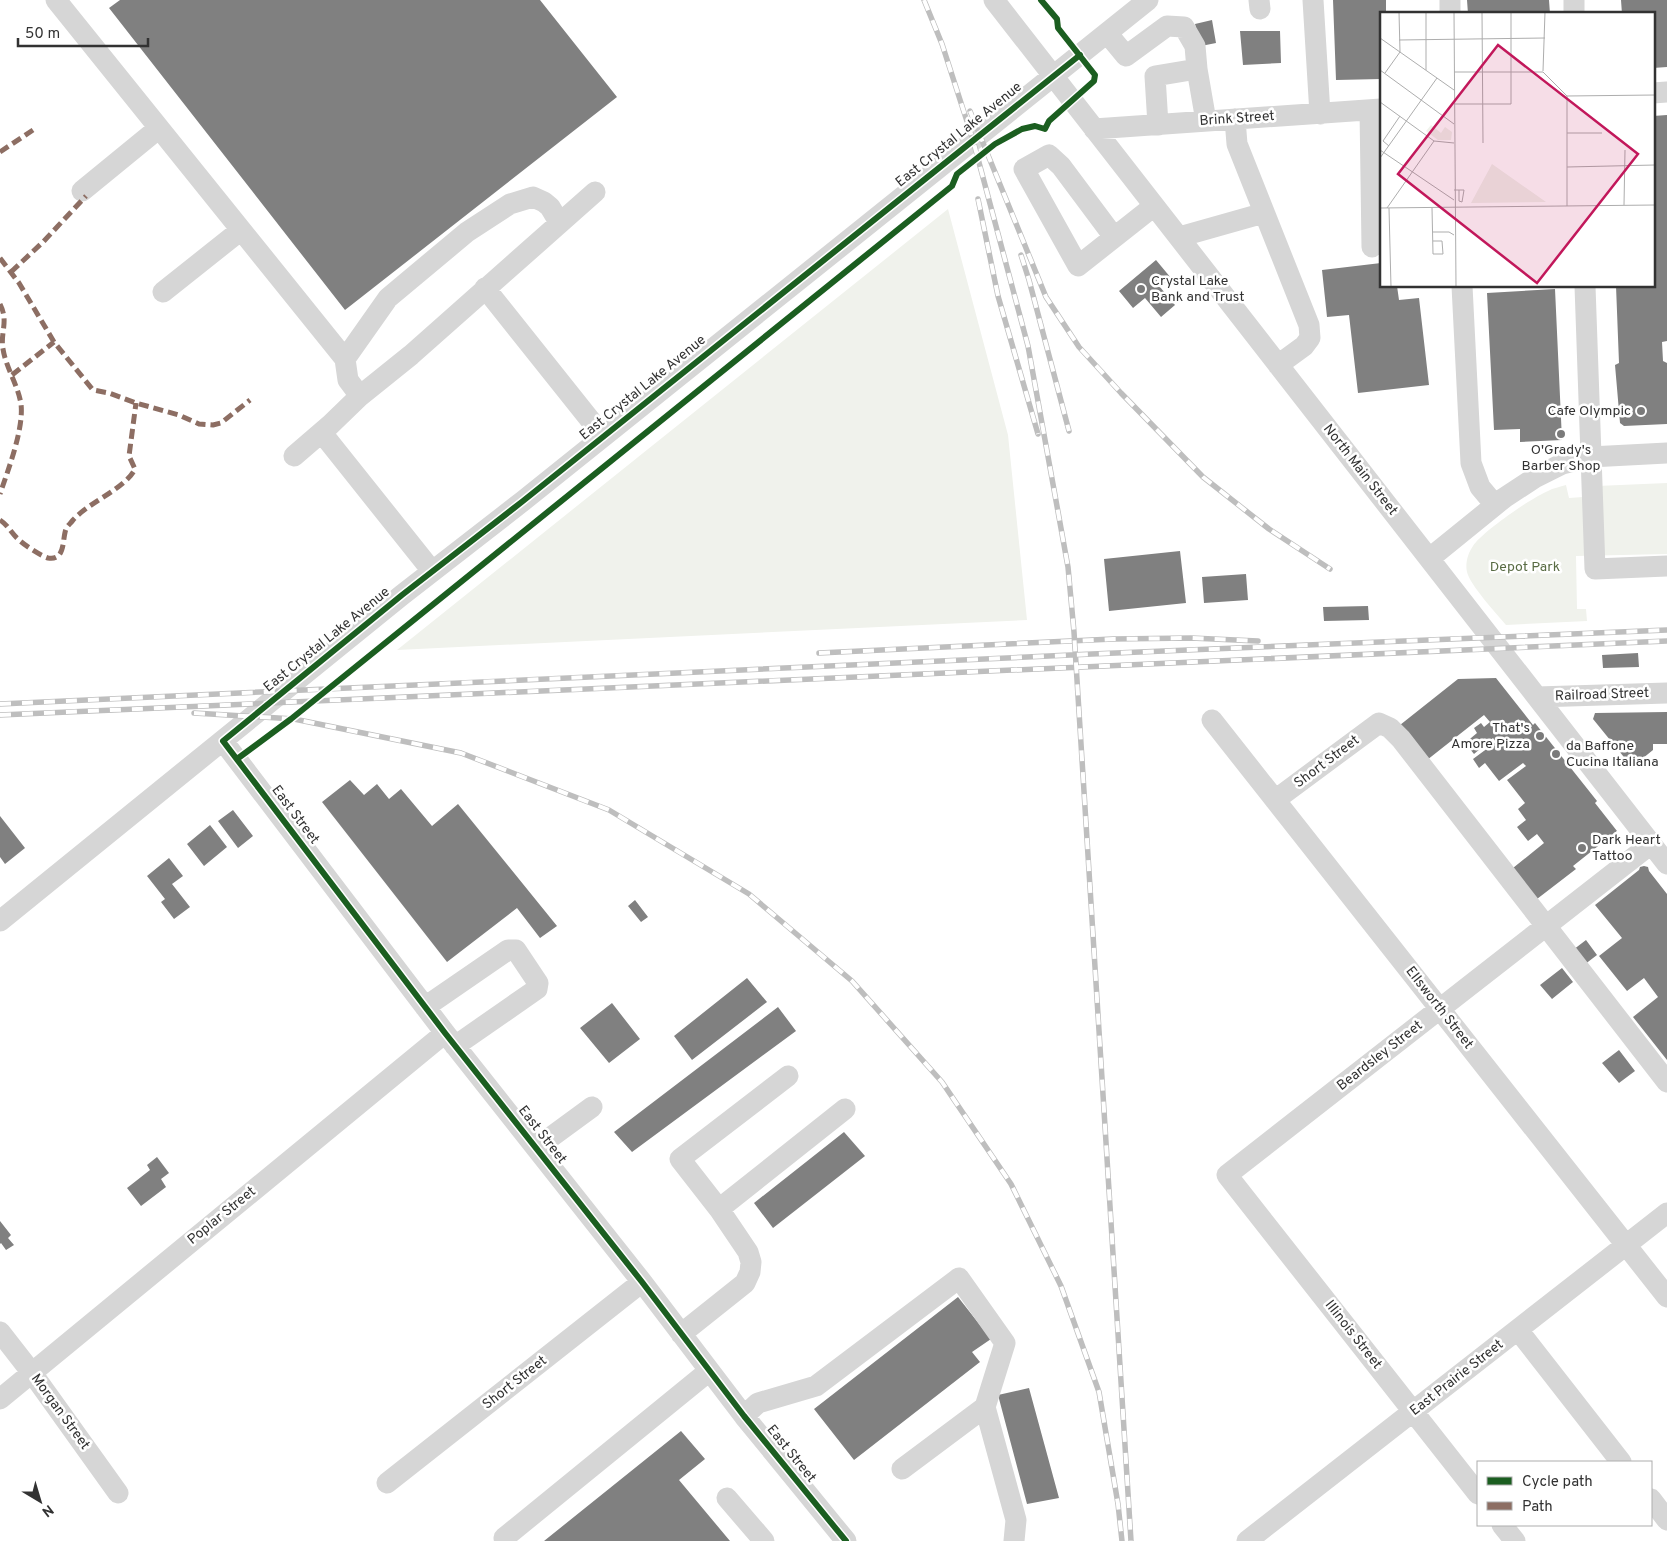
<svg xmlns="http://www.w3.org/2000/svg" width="1667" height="1541" font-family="Overpass,sans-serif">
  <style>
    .green { fill: #f0f2ec }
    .building { fill: #808080 }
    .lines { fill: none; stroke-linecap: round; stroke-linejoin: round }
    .minor { stroke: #d6d6d6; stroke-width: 21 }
    .rail-casing { stroke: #bebebe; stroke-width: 5.5 }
    .rail { stroke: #fff; stroke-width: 4; stroke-dasharray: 11; stroke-linecap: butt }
    .quiet { stroke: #8d6e63; stroke-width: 5; stroke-dasharray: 10 5; stroke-linecap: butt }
    .cycleway-casing { stroke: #fff; stroke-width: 9 }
    .cycleway { stroke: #1b5e20; stroke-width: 6 }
    .poi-dot { fill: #7a7a7a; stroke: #fff; stroke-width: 2 }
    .labels { text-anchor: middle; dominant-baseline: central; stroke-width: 5; stroke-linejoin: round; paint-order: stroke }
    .street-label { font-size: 14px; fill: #323232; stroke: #fff }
    .poi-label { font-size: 14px; fill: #323232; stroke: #fff; text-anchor: start }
    .park-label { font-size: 14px; fill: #586b43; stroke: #fff }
    .inset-road { fill: none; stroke: #adadad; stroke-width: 1 }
    .view { fill: #c2185b; fill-opacity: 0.15; stroke: #c2185b; stroke-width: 2.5 }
    .inset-edge { fill: none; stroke: #323232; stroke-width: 2.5 }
  </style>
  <rect width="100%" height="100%" fill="#fff"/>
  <path class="green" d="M948,209L1008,435L1027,620L397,650Z
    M1667,483V554L1576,556L1577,609H1586L1587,621L1506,625C1496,613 1470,585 1467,572C1465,563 1468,553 1473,546C1482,532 1531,498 1548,491C1553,488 1560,487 1566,485L1569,498L1597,496V486Z"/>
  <path class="building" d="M120,0H540L617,97L345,310L109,8Z
    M1333,0H1386V14H1381V79L1336,80Z
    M1467,0H1549L1550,14H1468Z
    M1621,0H1667V67L1653,68V14H1622Z
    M1212,20L1216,43L1201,46L1195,24Z
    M1240,31H1280L1281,63L1243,65Z
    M1667,115V341L1662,342L1663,361L1667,363V424L1624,426L1620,423L1615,365L1619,363L1616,286H1653V116Z
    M1156,260L1171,278L1160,287L1175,305L1161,317L1145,298L1133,308L1119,291Z
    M1381,263V286H1397L1399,300L1419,298L1429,385L1358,393L1349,315L1327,317L1322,270Z
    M1555,289L1562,440L1520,442V429L1494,430L1487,293Z
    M1180,551L1186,603L1109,611L1104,559Z
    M1246,574L1248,600L1204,603L1202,577Z
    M1368,606L1369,620L1324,621L1323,607Z
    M1638,653L1639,667L1603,668L1602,655Z
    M1496,678L1533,725L1535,723L1570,767L1597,801L1595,803L1617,831L1573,866L1576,869L1537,899L1513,868L1544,843L1537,834L1528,841L1517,827L1526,820L1518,809L1525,803L1507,780L1526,766L1523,763L1499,781L1485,763L1479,768L1473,759L1496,742L1493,738L1474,754L1465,743L1477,733L1474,728L1481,723L1484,727L1490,722L1484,715L1427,760L1400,725L1458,679Z
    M1667,712V744H1653V750L1632,767L1593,719L1595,713Z
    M350,780L364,795L377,784L389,799L401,789L432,826L458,804L557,926L540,938L517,908L447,962L322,802Z
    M233,810L253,836L238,848L218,821Z
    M0,816L25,848L5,864L0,857Z
    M210,825L227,847L204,866L187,844Z
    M169,858L183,876L172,884L190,907L174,919L161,902L165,899L147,876Z
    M1644,866L1648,867L1649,871L1667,894V1060L1633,1017L1658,997L1644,978L1627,991L1599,956L1622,938L1595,905L1639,870L1640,867Z
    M635,900L648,917L641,922L628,906Z
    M1586,940L1597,955L1580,968L1569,953Z
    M1562,968L1573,982L1552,999L1540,985Z
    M747,978L767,1002L692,1060L674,1036Z
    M612,1003L640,1039L609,1063L580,1028Z
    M778,1007L796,1031L632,1152L614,1132Z
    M1619,1050L1635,1071L1619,1083L1602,1063Z
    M844,1132L865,1156L773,1228L754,1203Z
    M157,1157L169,1173L161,1179L166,1187L141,1206L127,1188L150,1170L147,1165Z
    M0,1221L11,1235L8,1238L14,1245L6,1250L1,1243L0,1244Z
    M958,1297L991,1339L972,1352L980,1362L854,1460L814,1409Z
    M1029,1388L1059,1498L1027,1504L998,1395Z
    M681,1431L705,1459L679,1480L730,1541H544Z"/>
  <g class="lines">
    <path class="minor" d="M56,0L345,359L348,380L360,396L330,425L294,456
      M994,0L1667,864
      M1259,0L1260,9
      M1313,0L1320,114
      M1450,0V14
      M1574,0V14
      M1107,33L1126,56L1167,26L1184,27L1195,46L1197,69
      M1653,93L1667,92
      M1370,110L1372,247
      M1235,119L1237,144L1309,325L1310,338L1304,346L1278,365
      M1158,125L1155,76L1197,69L1206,121
      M1094,129L1381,109
      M82,191L159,128
      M1114,237L1061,166L1049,155L1024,169L1078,266L1154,206
      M1179,237L1264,213
      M1462,286L1471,463L1480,487L1495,505
      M1585,286L1595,569L1667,566
      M485,288L603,436
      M163,292L241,230
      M345,359L388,298L467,232L510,204L533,197L544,202L550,207L559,222
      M360,396L411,355L595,192
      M322,433L432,571
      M1430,558L1504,498L1536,477L1562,464L1590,457L1667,453
      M1537,697L1667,693
      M1212,720L1667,1297
      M223,741L445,1033L642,1282L744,1416L846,1541
      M1275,800L1379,723L1390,728L1401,739L1667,1082
      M0,921L402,595L523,501L1148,0
      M425,1007L508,950H516L538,983L537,989L455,1046
      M536,1148L592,1107
      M719,1209L845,1109
      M1518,1330L1621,1462
      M0,1332L32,1373L118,1493
      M681,1334L745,1283L750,1272L751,1262L748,1252L719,1209L680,1159L788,1076
      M0,1399L445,1033
      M744,1416L758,1403L816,1386L959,1278L1005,1343L985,1407L1016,1520L1014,1541
      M902,1469L985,1407
      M387,1483L642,1282
      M1478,1494L1227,1175L1651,844
      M727,1498L764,1541
      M1651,1499L1667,1520
      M1502,1525L1515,1541
      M504,1538L709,1371
      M1247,1541L1667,1213"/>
    <defs>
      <path id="rail" d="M924,0L942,44L973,140L1028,346L1068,567L1074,632L1131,1541
        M970,111L1046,297L1079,347L1121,393L1203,477L1269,529L1330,569
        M978,199L998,296L1038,434
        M1021,255L1029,280L1069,431
        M819,653L1113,639L1191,638L1258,641
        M0,704L1092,654L1667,630
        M194,713L294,719L461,753L609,810L749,894L852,981L942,1082L1011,1184L1061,1286L1099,1392L1118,1504L1122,1541
        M0,715L1667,641"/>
    </defs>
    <use href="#rail" class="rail-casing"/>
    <use href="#rail" class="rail"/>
    <path class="quiet" d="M0,152L33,130
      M0,258L19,283L54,342L93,390L109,393L136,403L179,415L199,424L213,425L221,423L250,400
      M11,272L43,242L86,196
      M0,304C9,322 0,332 3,349C6,368 18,385 21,404C24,429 8,470 0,494
      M12,375L54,342
      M0,520C8,525 11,533 18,539C24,545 41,556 48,558C66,561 62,539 66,529C67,526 71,523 73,520C89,502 125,489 135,469L129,456L136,403"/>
    <defs>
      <path id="cycleway" d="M237,759L291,719L952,186L957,174L995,144L1022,129L1035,126L1045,129L1049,121L1094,81L1095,75L1058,28L1057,19L1041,0
        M846,1541L744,1416L642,1282L445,1033L223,741L402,595L523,501L1080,55"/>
    </defs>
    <use href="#cycleway" class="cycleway-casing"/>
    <use href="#cycleway" class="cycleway"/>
  </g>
  <g class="poi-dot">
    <circle cx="1141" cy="289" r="5"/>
    <circle cx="1641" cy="411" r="5"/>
    <circle cx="1561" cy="434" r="5"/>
    <circle cx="1540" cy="736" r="5"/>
    <circle cx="1556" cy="754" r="5"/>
    <circle cx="1582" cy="848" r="5"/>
  </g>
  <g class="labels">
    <g class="street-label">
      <text transform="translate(1237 119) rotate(-4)">Brink Street</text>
      <text transform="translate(959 135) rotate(-39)">East Crystal Lake Avenue</text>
      <text transform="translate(643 388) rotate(-39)">East Crystal Lake Avenue</text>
      <text transform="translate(1360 470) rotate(52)">North Main Street</text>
      <text transform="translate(327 640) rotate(-39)">East Crystal Lake Avenue</text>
      <text transform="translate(1602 695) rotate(-2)">Railroad Street</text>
      <text transform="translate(1327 762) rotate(-37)">Short Street</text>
      <text transform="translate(295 815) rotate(53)">East Street</text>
      <text transform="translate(1439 1008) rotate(52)">Ellsworth Street</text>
      <text transform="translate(1380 1056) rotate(-38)">Beardsley Street</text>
      <text transform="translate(542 1135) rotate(52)">East Street</text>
      <text transform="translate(222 1216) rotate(-39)">Poplar Street</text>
      <text transform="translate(1353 1335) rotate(52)">Illinois Street</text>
      <text transform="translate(1457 1378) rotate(-38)">East Prairie Street</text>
      <text transform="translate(515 1383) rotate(-38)">Short Street</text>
      <text transform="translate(60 1412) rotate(54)">Morgan Street</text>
      <text transform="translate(791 1454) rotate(51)">East Street</text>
    </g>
    <g class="poi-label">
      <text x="1151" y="281">Crystal Lake<tspan x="1151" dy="16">Bank and Trust</tspan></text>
      <text x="1631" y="411" text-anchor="end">Cafe Olympic</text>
      <text x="1561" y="450" text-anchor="middle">O'Grady's<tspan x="1561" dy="16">Barber Shop</tspan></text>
      <text x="1530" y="728" text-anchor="end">That's<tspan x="1530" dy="16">Amore Pizza</tspan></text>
      <text x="1566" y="746">da Baffone<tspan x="1566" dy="16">Cucina Italiana</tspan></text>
      <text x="1592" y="840">Dark Heart<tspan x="1592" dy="16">Tattoo</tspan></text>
    </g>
    <g class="park-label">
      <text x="1525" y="567">Depot Park</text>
    </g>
  </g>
  <g transform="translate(1380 12)">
    <rect width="275" height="275" fill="#fff"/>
    <path d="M51,113L61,121L65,115L72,120L71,128H58L46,119ZM112,152L166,190L91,191Z" fill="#f0f2ec"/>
    <path class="inset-road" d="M46,0V58M74,0L76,275M102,0L103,131M0,26L74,78M19,28L165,26M0,58L74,112M163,59L165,0M74,60H163M163,60L187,84L275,83M5,61L20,40L19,0M0,90L54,129L74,131M74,92H131V0M187,121H222M9,134L3,129L20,104M0,138L74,188M0,146L57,66M187,155L275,153M74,178H84L82,190L79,189V178M244,193L245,138M187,194V84M0,196L275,193M7,196L54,129M9,196L11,275M52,196L53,242H63L62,229H53M53,220H69L74,223"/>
    <path class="view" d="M118,33L258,142L157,271L18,162Z"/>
    <rect width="275" height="275" class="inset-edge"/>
  </g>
  <rect x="1477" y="1461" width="175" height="65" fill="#ffffff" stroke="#adadad"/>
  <rect x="1487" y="1477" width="25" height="8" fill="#1b5e20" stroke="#adadad"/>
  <text x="1522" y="1486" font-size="15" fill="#323232">Cycle path</text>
  <rect x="1487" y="1502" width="25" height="8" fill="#8d6e63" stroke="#adadad"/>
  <text x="1522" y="1511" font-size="15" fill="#323232">Path</text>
  <g transform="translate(40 1501) rotate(142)" stroke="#ffffff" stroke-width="4" paint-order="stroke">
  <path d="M0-4L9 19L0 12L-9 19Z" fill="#323232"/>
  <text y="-8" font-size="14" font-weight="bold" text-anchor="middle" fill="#323232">N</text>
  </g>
  <path d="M18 38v8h130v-8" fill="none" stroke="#323232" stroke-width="2.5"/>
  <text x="25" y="38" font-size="15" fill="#323232" stroke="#ffffff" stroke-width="4" paint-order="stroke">50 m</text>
</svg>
